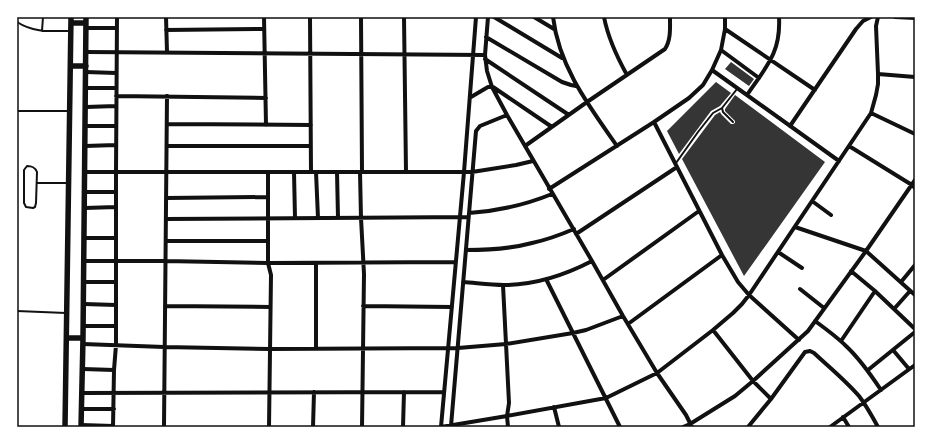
<svg xmlns="http://www.w3.org/2000/svg" width="932" height="444" font-family="'Golos Text',sans-serif">
  <style>
    .building { fill: #353535 }
    .lines { fill: none; stroke-linecap: round; stroke-linejoin: round }
    .service { stroke: #111; stroke-width: 2 }
    .minor { stroke: #111; stroke-width: 4 }
    .secondary { stroke: #111; stroke-width: 5.5 }
    .neatline { fill: none; stroke: #111; stroke-width: 1.5 }
  </style>
  <rect width="100%" height="100%" fill="#fff"/>
  <path class="building" d="M731,62L754,79L749,86L725,69Z
    M716,82L731,93L720,106L711,111L679,154L667,131Z
    M735,95L825,162L744,276L682,159L715,115L720,112L721,114L731,124H733L735,123V121L725,111V109Z"/>
  <g class="lines">
    <path class="service" d="M17,22C34,33 51,31 70,31
      M42,31L43,17
      M17,111H68
      M733,122L723,112L722,108L737,89
      M676,163L698,132L713,113L722,108
      M27,166C32,166 35,167 37,172L36,203L35,207L33,208L26,207L24,203V170Z
      M37,183H68
      M17,311L66,313"/>
    <path class="minor" d="M166,17L167,52
      M264,17L266,125
      M310,17L311,172
      M361,17L362,172
      M404,17L406,172
      M488,17L485,55L487,71L492,87L507,115L592,261L623,316L657,373L686,415L692,427
      M494,17L562,58
      M534,17L554,29
      M553,17C559,67 589,106 617,146
      M604,17C608,38 617,57 627,75
      M895,17L915,18
      M86,28H116
      M725,29L815,90
      M166,30L264,29
      M486,37L562,82L571,85L576,86
      M721,50L759,78
      M86,52L485,55
      M485,59L569,115
      M712,70L839,161
      M86,72L116,73
      M878,74L915,77
      M86,88H116
      M747,95C766,67 781,53 779,17
      M116,96L266,98
      M471,97L488,87H493L552,127
      M86,107L116,106
      M871,113L915,134
      M654,122L722,255L738,282L749,295L799,340
      M167,124L311,125
      M85,126H116
      M790,126L856,29L863,21L871,17
      M85,146L116,145
      M167,146H311
      M525,146L587,102L665,49C671,40 670,28 670,17
      M849,146L912,185L915,188
      M85,172H472L516,165L533,161
      M268,172V263L271,275L269,427
      M294,172L295,218
      M316,172L318,218
      M337,172L338,218
      M360,172L361,218L364,274L362,427
      M549,189L654,122L689,98L703,85L712,70L721,50L725,29V17
      M85,192H116
      M166,198L268,197
      M812,201L831,215
      M85,208L116,207
      M469,213C498,211 525,205 552,194
      M166,219L468,217
      M795,227L866,251L915,295
      M576,234L677,167
      M84,238H116
      M166,241H268
      M466,250C488,250 510,249 532,243C546,240 560,235 574,229
      M778,252L802,268
      M84,261H165L268,263L456,262
      M851,271L875,291L915,329
      M546,279L620,427
      M603,280L699,211
      M84,282H116
      M463,282C477,283 490,285 504,285C535,285 565,275 592,261
      M901,282L915,265
      M503,285L509,403L507,416L508,427
      M800,289L824,308
      M84,304L116,305
      M165,306L270,307
      M363,306L452,307
      M894,309L910,291
      M815,321C826,329 837,337 846,346C860,359 871,375 881,390
      M628,324L722,255
      M83,326H116
      M713,330L753,381L771,399
      M841,341L875,291
      M83,344L164,347L270,349L458,348L506,344L573,333L586,330L623,316
      M316,348V263
      M893,350L909,369
      M83,369L114,370
      M868,370L915,332
      M82,393L444,392
      M554,407L559,427
      M81,409H114
      M843,417L849,427
      M81,425L113,426
      M451,426L476,131L480,126L507,115
      M113,427L114,370L116,345V172L117,17
      M164,427L167,96
      M313,427L314,392
      M403,427L404,392
      M441,427L507,416L606,398L657,373L713,330L733,313L742,304L749,295L871,113L876,95L878,84V74L876,26L878,17
      M441,427L464,172L476,17
      M683,427L690,424L735,396L753,381L808,331L866,251L915,180
      M748,427L771,399L805,352L810,351L814,353C829,367 845,380 859,396C866,405 872,416 878,427
      M830,427L915,365"/>
    <path class="secondary" d="M71,23H86
      M71,66H86
      M67,338H83
      M65,427L71,17
      M81,427L83,338L86,17"/>
  </g>
  <rect width="932" height="444" fill="none" stroke="#ffffff" stroke-width="36"/>
  <rect x="18" y="18" width="896" height="408" class="neatline"/>
</svg>
